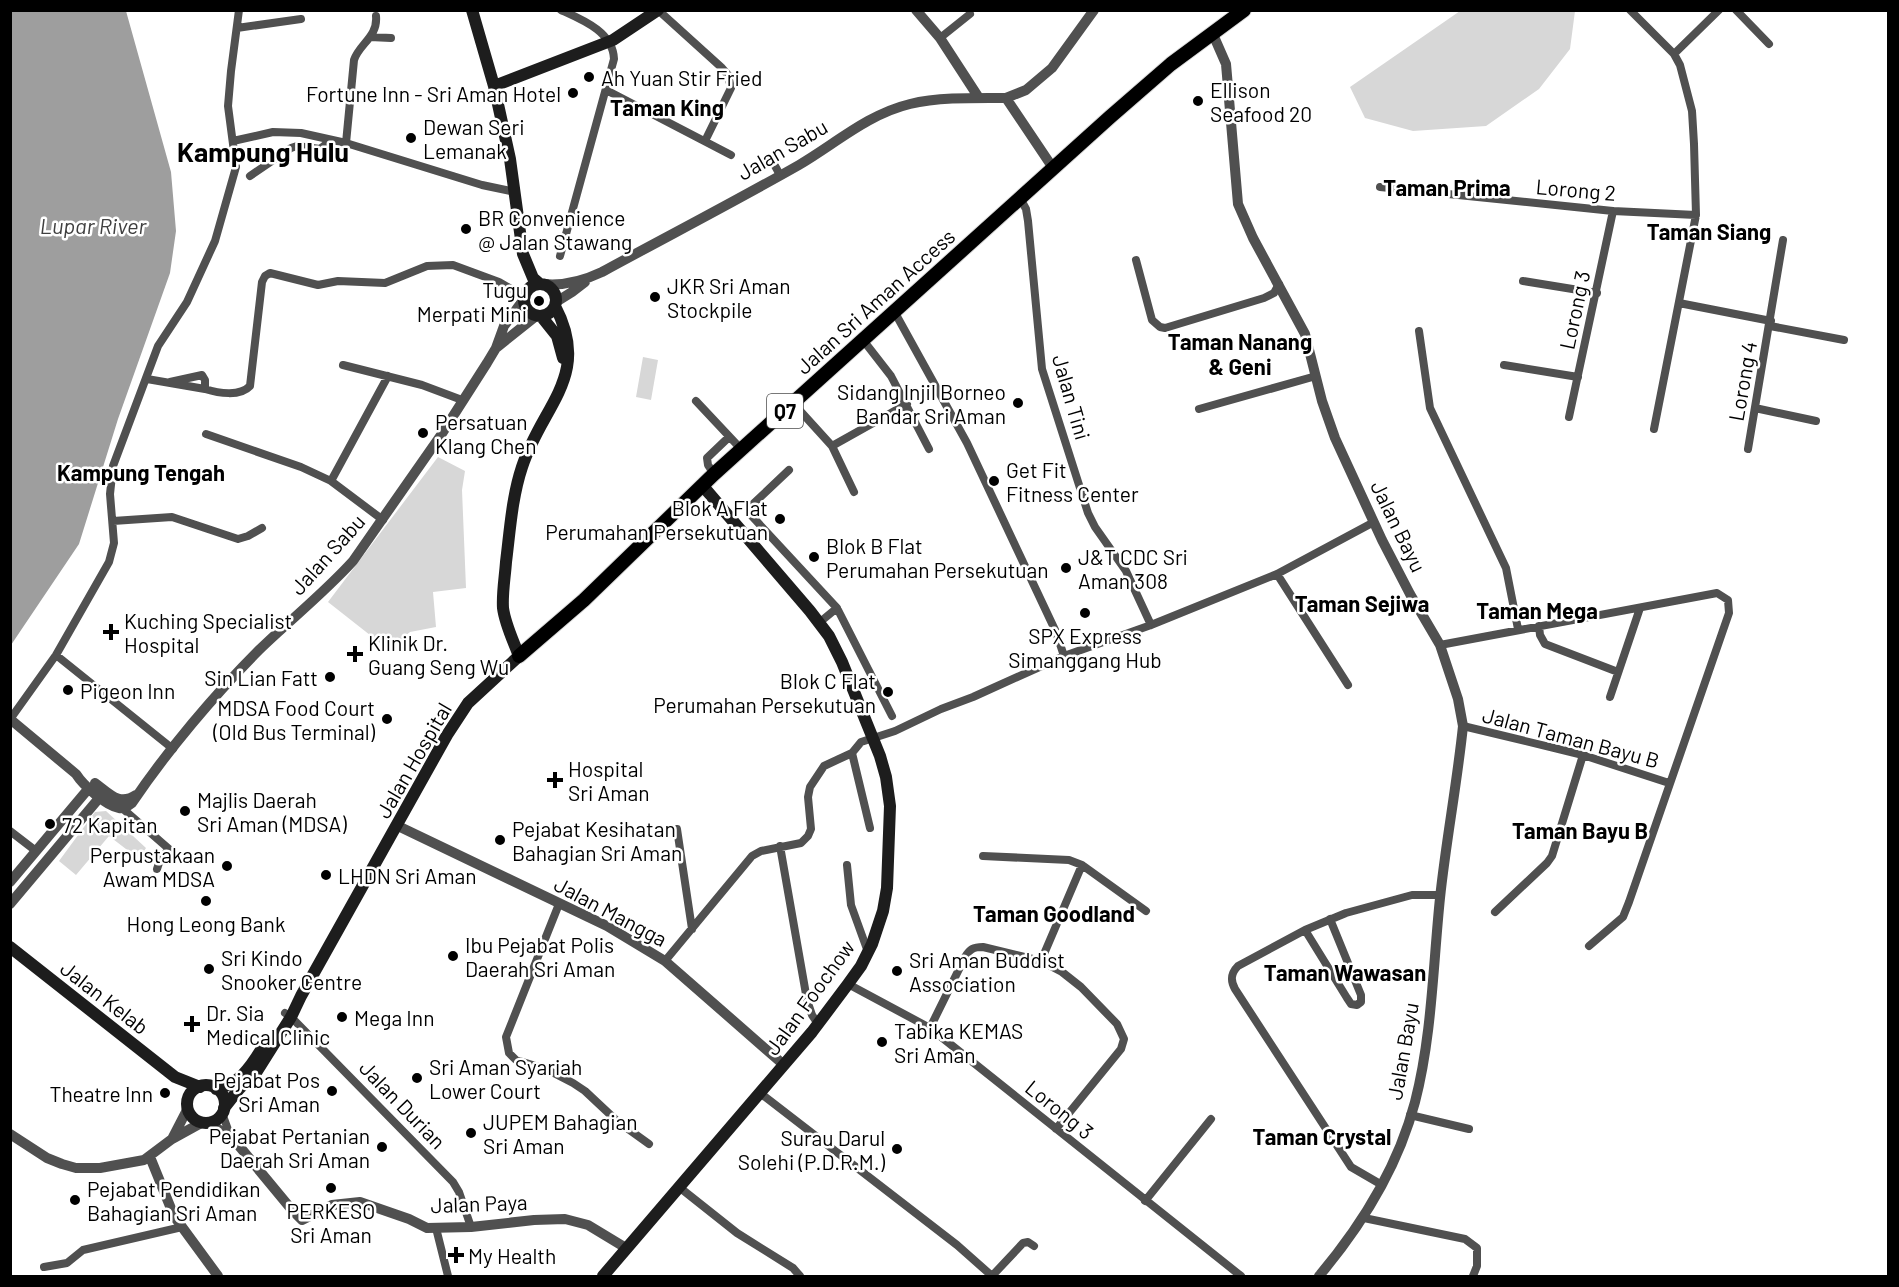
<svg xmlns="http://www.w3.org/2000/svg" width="1899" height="1287" font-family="Barlow,sans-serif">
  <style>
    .green { fill: #d7d7d7 }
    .water { fill: #9e9e9e }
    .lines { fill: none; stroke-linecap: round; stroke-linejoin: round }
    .primary-casing { stroke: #dbdbdb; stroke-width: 16 }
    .minor { stroke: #505050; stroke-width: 8 }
    .tertiary { stroke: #505050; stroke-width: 10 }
    .secondary { stroke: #1d1d1d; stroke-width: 12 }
    .primary { stroke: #000; stroke-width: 14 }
    .poi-dot { fill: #000; stroke: #fff; stroke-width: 2 }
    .labels { text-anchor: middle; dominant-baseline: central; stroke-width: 5; stroke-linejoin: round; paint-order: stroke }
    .shield { fill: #fff; stroke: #4c4c4c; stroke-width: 1.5 }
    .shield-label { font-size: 20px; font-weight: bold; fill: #000 }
    .poi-label { font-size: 21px; fill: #000; stroke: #fff; text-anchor: start }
    .street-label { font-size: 21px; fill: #000; stroke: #fff }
    .neighbourhood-label { font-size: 22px; font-weight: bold; fill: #000; stroke: #fff }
    .water-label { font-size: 22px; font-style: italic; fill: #3f3f3f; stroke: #fff }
    .district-label { font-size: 27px; font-weight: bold; fill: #000; stroke: #fff }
  </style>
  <rect width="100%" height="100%" fill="#fff"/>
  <path class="green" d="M1460,11H1575L1570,49L1539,89L1486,126L1413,131L1365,118L1350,87Z
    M643,357L658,360L651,400L636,397Z
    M438,457L465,471L462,490L466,588L433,592L436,627L410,632L389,650L328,602Z
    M106,811L146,848L139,859L109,836L76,875L59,861L95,812Z"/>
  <path class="water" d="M11,10L126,11L171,172L176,231L170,273L118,419L79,544L11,645Z"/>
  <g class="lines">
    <defs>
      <path id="primary" d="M519,656L584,600L714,474L1110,117L1171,64L1244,10"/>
    </defs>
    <use href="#primary" class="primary-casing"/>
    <path class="minor" d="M658,10L721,67L728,75L731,88L705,141
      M1630,10L1674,54L1680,65L1692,111L1694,144L1696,215L1654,429
      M1736,10L1769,44
      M237,28L301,19
      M370,37L391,38
      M940,38L970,14
      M1674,54L1719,10
      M606,90L731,155
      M233,141L273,132L301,133L346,143L482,185L515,192
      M346,143L354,60C359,44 378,37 376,16
      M774,164L780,175
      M250,176L291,148L297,146L320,149L331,140
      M1380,187L1613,211L1696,215
      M1020,198L1026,209L1028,221L1042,369L1088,513L1095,527L1126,571L1151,625
      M560,256L614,59C613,32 583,20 561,10
      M1136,260L1152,320L1160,327L1165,328L1264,298L1274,293L1279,284
      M1523,281L1597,293
      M1679,303L1771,321
      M894,311L967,443L1056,632L1064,656
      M1770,326L1844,340
      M1419,331L1430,408L1506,568L1518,629
      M863,340L891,376L929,449
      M343,365L422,385L462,400
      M1504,365L1578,377
      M147,379L205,389V380L202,375L170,382
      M205,389C218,393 240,397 250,386L262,282L265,276L270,273L318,285L338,281L385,283L427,266L453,265L499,282L525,297
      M696,401L742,450
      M793,403L832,446L854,492
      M1755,408L1816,421
      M1199,409L1316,376
      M1569,417L1613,211
      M206,434L301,467L331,481L383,520
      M832,446L907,404
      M1748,449L1783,240
      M789,470L751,506L749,513L837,608L892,716
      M714,474L708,465L707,458L729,437
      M331,481L388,376
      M113,521L172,517L238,539L248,536L262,528
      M1277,574L1348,685
      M820,622L837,608
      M1539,626L1540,635L1545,644L1618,672
      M1440,645L1717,593L1728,600L1729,613L1629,902L1623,917L1589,946
      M56,655L173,749
      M1610,697L1640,608
      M11,718L56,655L109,562L114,543L110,494L113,466L158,346L187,302L215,241L236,167L228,106L231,71L239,10
      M1463,726L1583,755L1669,783
      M852,753L870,828
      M122,808L169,849L160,860L157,869
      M677,829L692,929
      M10,831L36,851
      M780,846L807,1000L812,1015L818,1024
      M983,856L1069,860L1082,865L1146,911
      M847,865L851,905L868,952
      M559,904L506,1037L509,1053L516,1060L546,1069L573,1083L585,1091L617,1121L649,1144
      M1495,912L1547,863L1552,856L1583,755
      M1305,930L1347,998L1351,1004L1357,1005L1361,1002V995L1330,919
      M665,961L752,856L761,851L801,843L808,836L811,829L808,797L810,787L824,766L852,753L861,742L895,731L941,709L973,697L1064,656L1151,625L1277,574L1374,522
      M1041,961L1082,865
      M848,984L930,1028L1241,1276
      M285,1013L291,1017L453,1182L459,1192L471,1227
      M930,1028L965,957C970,949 973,947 983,947L1041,961L1062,972L1081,987L1117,1024L1124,1039L1121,1049L1056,1129
      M760,1093L957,1245L992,1276
      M222,1113L230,1135
      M1410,1115L1469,1129
      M211,1123L229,1135
      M1382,1185L1351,1167L1235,989C1230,980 1231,973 1238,966L1305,930L1346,913L1412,895H1440
      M679,1187L737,1233L793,1268L800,1276
      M1145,1201L1211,1119
      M1364,1218L1465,1239L1477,1248V1266L1473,1276
      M436,1228L448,1276
      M44,1267L67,1263L83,1250L182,1227
      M992,1276L1023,1243L1028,1242L1034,1246"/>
    <path class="tertiary" d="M916,10L940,38L979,98
      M1212,32L1226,64L1238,204L1253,238L1305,334L1322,401L1335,438L1382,540L1410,594L1440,645L1458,699L1463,726C1457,784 1446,841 1440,898C1433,966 1432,1036 1415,1102C1398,1167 1362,1225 1319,1276
      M1053,168L1006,98L1026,90L1052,68L1094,10
      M544,284C565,286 583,281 602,272C668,236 734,202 799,165C835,144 868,114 910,104C939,97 976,98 1006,98
      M556,302L572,292L585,282
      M496,348L536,316
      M10,719L76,774C83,785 106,806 119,808C124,809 128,806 132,803C167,751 215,694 259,650C290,620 324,593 353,561L441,435L487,363L496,348L504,326L524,299
      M95,783C110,794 119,806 136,795
      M398,826L607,926L665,961L784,1065
      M10,882L89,788L95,790
      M10,904L100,797L96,784
      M10,1134L47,1158L62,1164L76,1168H100L144,1160L172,1139L201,1123
      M230,1135L292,1210L302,1220L332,1205L360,1202L409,1219L427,1228L471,1227L534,1220L565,1219L588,1225L626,1248
      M172,1139L188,1108
      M150,1157L174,1216L218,1276"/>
    <path class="secondary" d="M472,10L494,86L510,159L523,254L533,278L540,284
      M494,86L613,40L658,10
      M524 300a16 16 0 1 1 32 0a16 16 0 1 1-32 0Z
      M541,316L557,336L563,358
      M10,947L175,1077L200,1087
      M187 1104a19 19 0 1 1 38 0a19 19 0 1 1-38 0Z
      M216,1089C238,1085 250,1068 261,1050
      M224,1108L239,1089L257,1071L291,1017L301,996L447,735L468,703L519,656C513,640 505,624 503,608C502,593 505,577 506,562C510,530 512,497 522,467C542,405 592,376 555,306
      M603,1276L812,1032L848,984L861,966L872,944L883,911L887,888L890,806L886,777L880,756L842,662L829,636L810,611L702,485"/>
    <use href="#primary" class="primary"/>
  </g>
  <g class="poi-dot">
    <circle cx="589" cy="77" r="6"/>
    <circle cx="573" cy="93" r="6"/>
    <circle cx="1198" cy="101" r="6"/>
    <circle cx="411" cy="138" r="6"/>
    <circle cx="466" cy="229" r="6"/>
    <circle cx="655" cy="297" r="6"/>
    <circle cx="539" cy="301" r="6"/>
    <circle cx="1018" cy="403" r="6"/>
    <circle cx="423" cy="433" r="6"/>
    <circle cx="994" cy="481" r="6"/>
    <circle cx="780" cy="519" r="6"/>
    <circle cx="814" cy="557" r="6"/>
    <circle cx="1066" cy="568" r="6"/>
    <circle cx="1085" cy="613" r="6"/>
    <path d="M108 623h6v6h6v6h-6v6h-6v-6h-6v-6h6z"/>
    <path d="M352 645h6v6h6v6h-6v6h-6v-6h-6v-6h6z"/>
    <circle cx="330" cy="677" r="6"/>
    <circle cx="68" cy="690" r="6"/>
    <circle cx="888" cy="692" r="6"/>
    <circle cx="387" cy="719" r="6"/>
    <path d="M552 771h6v6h6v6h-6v6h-6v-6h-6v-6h6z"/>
    <circle cx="185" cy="811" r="6"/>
    <circle cx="50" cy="824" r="6"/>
    <circle cx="500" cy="840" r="6"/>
    <circle cx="227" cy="866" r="6"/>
    <circle cx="326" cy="875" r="6"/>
    <circle cx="206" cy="901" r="6"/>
    <circle cx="453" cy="956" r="6"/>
    <circle cx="209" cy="969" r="6"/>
    <circle cx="897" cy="971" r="6"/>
    <circle cx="342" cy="1017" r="6"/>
    <path d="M189 1015h6v6h6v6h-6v6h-6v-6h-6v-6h6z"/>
    <circle cx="882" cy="1042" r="6"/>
    <circle cx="417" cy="1078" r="6"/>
    <circle cx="332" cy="1091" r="6"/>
    <circle cx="165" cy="1093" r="6"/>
    <circle cx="471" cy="1133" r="6"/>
    <circle cx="382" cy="1147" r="6"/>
    <circle cx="897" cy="1149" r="6"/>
    <circle cx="331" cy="1188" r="6"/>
    <circle cx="75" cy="1200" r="6"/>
    <path d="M453 1246h6v6h6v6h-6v6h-6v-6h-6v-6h6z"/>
  </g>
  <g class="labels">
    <rect class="shield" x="767" y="394" width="36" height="34" rx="4.5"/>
    <g class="shield-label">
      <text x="785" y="411">Q7</text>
    </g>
    <g class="poi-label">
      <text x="601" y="77">Ah Yuan Stir Fried</text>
      <text x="1210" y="89">Ellison<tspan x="1210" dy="24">Seafood 20</tspan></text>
      <text x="561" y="93" text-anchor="end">Fortune Inn - Sri Aman Hotel</text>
      <text x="423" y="126">Dewan Seri<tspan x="423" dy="24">Lemanak</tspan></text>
      <text x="478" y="217">BR Convenience<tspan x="478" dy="24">@ Jalan Stawang</tspan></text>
      <text x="667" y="285">JKR Sri Aman<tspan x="667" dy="24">Stockpile</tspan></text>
      <text x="527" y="289" text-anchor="end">Tugu<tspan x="527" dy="24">Merpati Mini</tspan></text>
      <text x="1006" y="391" text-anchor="end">Sidang Injil Borneo<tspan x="1006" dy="24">Bandar Sri Aman</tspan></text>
      <text x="435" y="421">Persatuan<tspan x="435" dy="24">Klang Chen</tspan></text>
      <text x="1006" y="469">Get Fit<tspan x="1006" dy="24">Fitness Center</tspan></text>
      <text x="768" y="507" text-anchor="end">Blok A Flat<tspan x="768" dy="24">Perumahan Persekutuan</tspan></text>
      <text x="826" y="545">Blok B Flat<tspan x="826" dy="24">Perumahan Persekutuan</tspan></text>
      <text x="1078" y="556">J&amp;T CDC Sri<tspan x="1078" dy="24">Aman 308</tspan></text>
      <text x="124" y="620">Kuching Specialist<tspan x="124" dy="24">Hospital</tspan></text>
      <text x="1085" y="635" text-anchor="middle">SPX Express<tspan x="1085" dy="24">Simanggang Hub</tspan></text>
      <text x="368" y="642">Klinik Dr.<tspan x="368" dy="24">Guang Seng Wu</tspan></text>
      <text x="318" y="677" text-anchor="end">Sin Lian Fatt</text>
      <text x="876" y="680" text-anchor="end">Blok C Flat<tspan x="876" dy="24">Perumahan Persekutuan</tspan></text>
      <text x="80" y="690">Pigeon Inn</text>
      <text x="375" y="707" text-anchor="end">MDSA Food Court<tspan x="375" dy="24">(Old Bus Terminal)</tspan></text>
      <text x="568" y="768">Hospital<tspan x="568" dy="24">Sri Aman</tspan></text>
      <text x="197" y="799">Majlis Daerah<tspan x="197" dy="24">Sri Aman (MDSA)</tspan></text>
      <text x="62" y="824">72 Kapitan</text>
      <text x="512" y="828">Pejabat Kesihatan<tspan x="512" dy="24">Bahagian Sri Aman</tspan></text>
      <text x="215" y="854" text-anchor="end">Perpustakaan<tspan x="215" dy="24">Awam MDSA</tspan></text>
      <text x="338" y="875">LHDN Sri Aman</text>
      <text x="206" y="923" text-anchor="middle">Hong Leong Bank</text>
      <text x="465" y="944">Ibu Pejabat Polis<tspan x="465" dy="24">Daerah Sri Aman</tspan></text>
      <text x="221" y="957">Sri Kindo<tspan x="221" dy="24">Snooker Centre</tspan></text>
      <text x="909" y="959">Sri Aman Buddist<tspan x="909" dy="24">Association</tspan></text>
      <text x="206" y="1012">Dr. Sia<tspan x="206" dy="24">Medical Clinic</tspan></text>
      <text x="354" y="1017">Mega Inn</text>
      <text x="894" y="1030">Tabika KEMAS<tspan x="894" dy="24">Sri Aman</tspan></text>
      <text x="429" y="1066">Sri Aman Syariah<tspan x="429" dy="24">Lower Court</tspan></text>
      <text x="320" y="1079" text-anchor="end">Pejabat Pos<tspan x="320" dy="24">Sri Aman</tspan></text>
      <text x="153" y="1093" text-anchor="end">Theatre Inn</text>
      <text x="483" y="1121">JUPEM Bahagian<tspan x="483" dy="24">Sri Aman</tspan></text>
      <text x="370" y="1135" text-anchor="end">Pejabat Pertanian<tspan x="370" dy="24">Daerah Sri Aman</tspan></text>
      <text x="885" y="1137" text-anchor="end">Surau Darul<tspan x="885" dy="24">Solehi (P.D.R.M.)</tspan></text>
      <text x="87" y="1188">Pejabat Pendidikan<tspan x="87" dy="24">Bahagian Sri Aman</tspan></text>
      <text x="331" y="1210" text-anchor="middle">PERKESO<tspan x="331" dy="24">Sri Aman</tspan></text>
      <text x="468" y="1255">My Health</text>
    </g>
    <g class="street-label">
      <text transform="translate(782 149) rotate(-30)">Jalan Sabu</text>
      <text transform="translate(1576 189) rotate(5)">Lorong 2</text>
      <text transform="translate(875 301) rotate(-42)">Jalan Sri Aman Access</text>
      <text transform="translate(1574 310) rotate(-78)">Lorong 3</text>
      <text transform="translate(1742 381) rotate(-80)">Lorong 4</text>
      <text transform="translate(1072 397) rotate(74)">Jalan Tini</text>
      <text transform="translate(1399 526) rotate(64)">Jalan Bayu</text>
      <text transform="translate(327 554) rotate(-48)">Jalan Sabu</text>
      <text transform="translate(1571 737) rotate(15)">Jalan Taman Bayu B</text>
      <text transform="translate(413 760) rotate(-60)">Jalan Hospital</text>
      <text transform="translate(611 911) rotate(28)">Jalan Mangga</text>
      <text transform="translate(105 997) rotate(38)">Jalan Kelab</text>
      <text transform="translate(809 997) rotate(-54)">Jalan Foochow</text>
      <text transform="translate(1402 1051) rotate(-80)">Jalan Bayu</text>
      <text transform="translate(403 1104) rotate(46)">Jalan Durian</text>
      <text transform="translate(1060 1109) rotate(39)">Lorong 3</text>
      <text transform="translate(479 1203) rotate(-2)">Jalan Paya</text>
    </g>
    <g class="neighbourhood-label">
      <text x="667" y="107">Taman King</text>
      <text x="1447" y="187">Taman Prima</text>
      <text x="1709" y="231">Taman Siang</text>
      <text x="1240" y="341">Taman Nanang<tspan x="1240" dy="25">&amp; Geni</tspan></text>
      <text x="141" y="472">Kampung Tengah</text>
      <text x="1362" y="603">Taman Sejiwa</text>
      <text x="1537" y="610">Taman Mega</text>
      <text x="1580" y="830">Taman Bayu B</text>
      <text x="1054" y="913">Taman Goodland</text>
      <text x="1345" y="972">Taman Wawasan</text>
      <text x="1322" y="1136">Taman Crystal</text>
    </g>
    <g class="water-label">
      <text x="93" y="225">Lupar River</text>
    </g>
    <g class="district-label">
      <text x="263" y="151">Kampung Hulu</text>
    </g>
  </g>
  <rect width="1899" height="1287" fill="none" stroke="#000000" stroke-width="24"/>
</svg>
